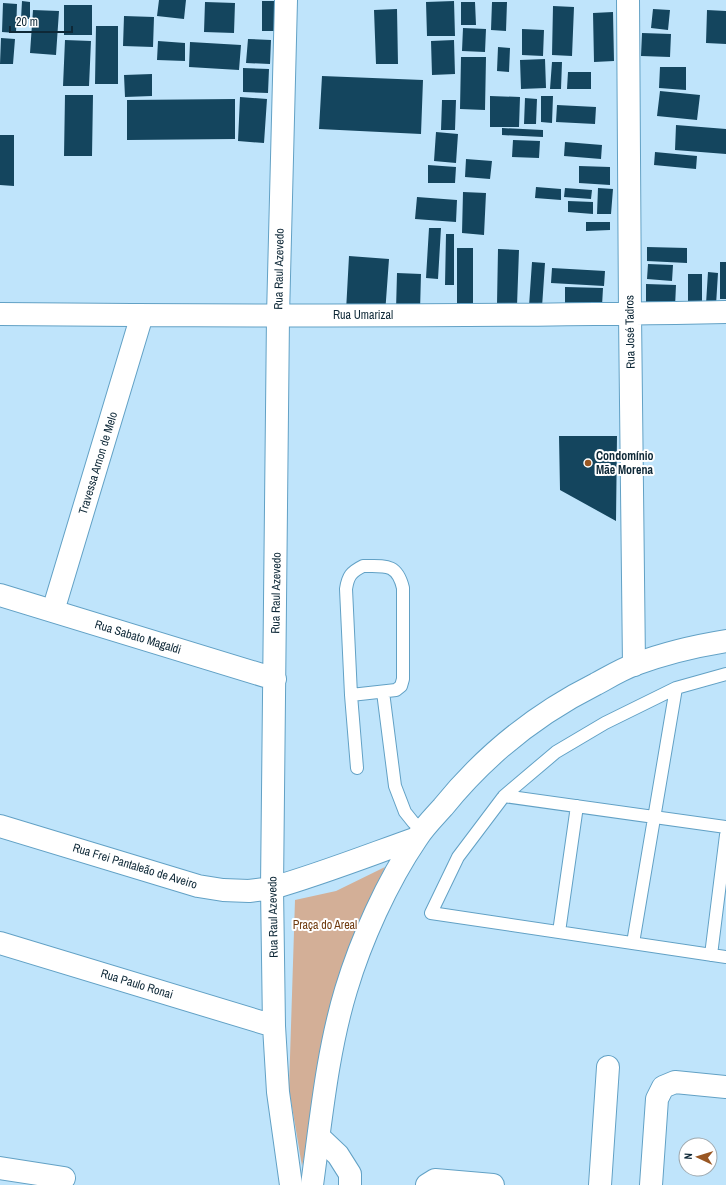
<svg xmlns="http://www.w3.org/2000/svg" width="726" height="1185" font-family="'Archivo Narrow',sans-serif">
  <style>
    .green { fill: #d3af97 }
    .building { fill: #14455e }
    .lines { fill: none; stroke-linecap: round; stroke-linejoin: round }
    .service-casing { stroke: #62a1c5; stroke-width: 14 }
    .minor-casing { stroke: #62a1c5; stroke-width: 24 }
    .tertiary-casing { stroke: #62a1c5; stroke-width: 24 }
    .service { stroke: #fff; stroke-width: 12 }
    .minor { stroke: #fff; stroke-width: 22 }
    .tertiary { stroke: #fff; stroke-width: 22 }
    .poi-dot { fill: #995723; stroke: #fff; stroke-width: 1.5 }
    .labels { text-anchor: middle; dominant-baseline: central; stroke-width: 4; stroke-linejoin: round; paint-order: stroke }
    .street-label { font-size: 12px; fill: #0e2837; stroke: #fff }
    .poi-label { font-size: 12px; font-weight: bold; fill: #0e2837; stroke: #fff; text-anchor: start }
    .park-label { font-size: 12px; fill: #703c11; stroke: #fff }
  </style>
  <rect width="100%" height="100%" fill="#bfe4fb"/>
  <path class="green" d="M385,867L356,928L302,1166L289,1089L295,900L336,891Z"/>
  <path class="building" d="M159,0H186L184,19L157,16Z
    M22,1L30,2V19H21Z
    M262,1H274V31H262Z
    M454,1L455,36H427L426,2Z
    M205,2L235,3L234,33L204,32Z
    M461,2H475L476,25H461Z
    M492,2H507L506,31L491,30Z
    M3,3L17,4L16,33L2,32Z
    M64,5H92V35H64Z
    M553,6L574,7L572,56L552,55Z
    M397,9L398,64H376L374,10Z
    M653,9L670,10L668,30L651,28Z
    M33,10L59,11L56,55L30,53Z
    M707,10L726,11V44L706,43Z
    M613,12L614,61L594,62L593,13Z
    M124,16L154,17L153,47L123,46Z
    M96,26H118V84H95Z
    M463,28L486,29L485,52L462,51Z
    M522,29L544,30L543,56L522,55Z
    M642,33L671,34L670,57L641,56Z
    M1,38L15,39L13,64H0Z
    M248,39L271,40L270,64L246,63Z
    M65,40L91,41L89,86H63Z
    M454,40L455,74L432,75L431,41Z
    M158,41L185,43V61L157,60Z
    M190,42L241,45L239,70L189,67Z
    M498,47L510,48L509,72L497,71Z
    M461,57H486L485,110L460,109Z
    M545,59L546,88L521,89L520,60Z
    M552,62H562L561,89H550Z
    M660,67H686V90L659,88Z
    M243,68L269,69L268,93L243,92Z
    M568,72H591V89H567Z
    M152,74V96L125,97L124,75Z
    M322,76L423,80L421,134L319,129Z
    M660,91L700,95L697,120L657,116Z
    M65,95H93L92,156H64Z
    M490,96L520,97L519,127H490Z
    M541,96H553L552,123L541,122Z
    M240,97L267,99L264,143L238,141Z
    M525,98L537,99L536,124H524Z
    M235,99V139L127,140V100Z
    M442,100H456L455,130H441Z
    M557,105L596,107L595,124L556,122Z
    M676,125L726,129V154L675,150Z
    M502,128L543,130V137L502,135Z
    M436,132L458,134L456,163L434,161Z
    M0,135H14V186L0,185Z
    M513,140L540,141L539,158L512,157Z
    M565,142L602,145L601,159L564,156Z
    M655,152L697,156L696,169L654,165Z
    M466,159L492,161L490,179L465,177Z
    M428,165L456,167L455,183H428Z
    M579,166L610,167V185L579,183Z
    M536,187L561,189V200L535,198Z
    M565,188L592,190L591,199L564,197Z
    M598,188L613,189L611,214H597Z
    M463,192L486,193L484,235L462,233Z
    M417,197L457,200L456,222L415,219Z
    M568,201L593,202V214L568,212Z
    M586,222H610V230L586,231Z
    M429,228H441L438,279L426,278Z
    M446,234H454V285H445Z
    M647,247L687,248V263L647,261Z
    M457,248H473V311H457Z
    M498,249L519,250L517,306L497,305Z
    M349,256L389,259L385,314L346,311Z
    M532,262L545,263L542,307L529,306Z
    M720,262H726V299H720Z
    M648,264L673,265L672,281L647,279Z
    M552,268L605,271L604,286L551,283Z
    M708,272L718,273L716,305L706,304Z
    M397,273L421,274L420,311L396,310Z
    M688,274H702V310H688Z
    M646,284L676,285L675,307L646,306Z
    M565,287L603,288L602,306L565,305Z
    M559,436H617L616,521L560,490Z"/>
  <g class="lines">
    <defs>
      <path id="service" d="M363,566C385,566 397,563 403,588V679L401,686L396,690L351,695L346,589C348,576 351,572 363,566Z
        M726,674L676,688L605,723L556,752L504,796L458,857L431,913L726,957
        M383,692L395,786L405,812L413,822L423,831
        M351,695L357,768
        M504,796L726,827
        M559,932L577,806
        M633,943L676,688
        M711,955L726,835"/>
      <path id="minor" d="M286,0L278,316L272,888L274,1026L278,1092L291,1185
        M628,0L630,314L634,665
        M0,314C242,316 484,317 726,312
        M0,595L275,679
        M53,611L142,315
        M0,826L198,886L223,890L249,891L272,888
        M0,943L274,1026
        M319,1137L338,1155L350,1174V1185
        M0,1168L64,1178
        M427,1185L435,1180L493,1185
        M600,1185L608,1067
        M651,1185L657,1099L663,1087L675,1082L726,1087"/>
      <path id="tertiary" d="M272,888C321,874 369,855 417,838
        M312,1185C321,1120 327,1053 346,990C361,940 387,882 417,838C424,827 434,817 443,807C485,755 536,714 596,684C609,677 622,669 636,664C665,653 695,646 726,641"/>
    </defs>
    <use href="#service" class="service-casing"/>
    <use href="#minor" class="minor-casing"/>
    <use href="#tertiary" class="tertiary-casing"/>
    <use href="#service" class="service"/>
    <use href="#minor" class="minor"/>
    <use href="#tertiary" class="tertiary"/>
  </g>
  <circle class="poi-dot" cx="588" cy="463" r="4"/>
  <g class="labels">
    <g class="street-label">
      <text transform="translate(279 269) rotate(-89)">Rua Raul Azevedo</text>
      <text x="363" y="315">Rua Umarizal</text>
      <text transform="translate(630 332) rotate(-91)">Rua José Tadros</text>
      <text transform="translate(98 463) rotate(-73)">Travessa Arnon de Melo</text>
      <text transform="translate(276 593) rotate(-89)">Rua Raul Azevedo</text>
      <text transform="translate(138 637) rotate(17)">Rua Sabato Magaldi</text>
      <text transform="translate(135 866) rotate(17)">Rua Frei Pantaleão de Aveiro</text>
      <text transform="translate(273 917) rotate(-91)">Rua Raul Azevedo</text>
      <text transform="translate(137 984) rotate(17)">Rua Paulo Ronai</text>
    </g>
    <g class="poi-label">
      <text x="596" y="456">Condomínio<tspan x="596" dy="14">Mãe Morena</tspan></text>
    </g>
    <g class="park-label">
      <text x="325" y="925">Praça do Areal</text>
    </g>
  </g>
  <g transform="translate(698 1157) rotate(274)"><circle r="19" fill="#ffffff" stroke="#9fa9af"/>
  <path d="M0-3L7 15L0 10L-7 15Z" fill="#995723"/>
  <text y="-6" font-size="11" font-weight="bold" text-anchor="middle" fill="#0e2837">N</text>
  </g>
  <path d="M10 26v6h62v-6" fill="none" stroke="#0e2837" stroke-width="2"/>
  <text x="16" y="26" font-size="12" fill="#0e2837" stroke="#ffffff" stroke-width="3" paint-order="stroke">20 m</text>
</svg>
